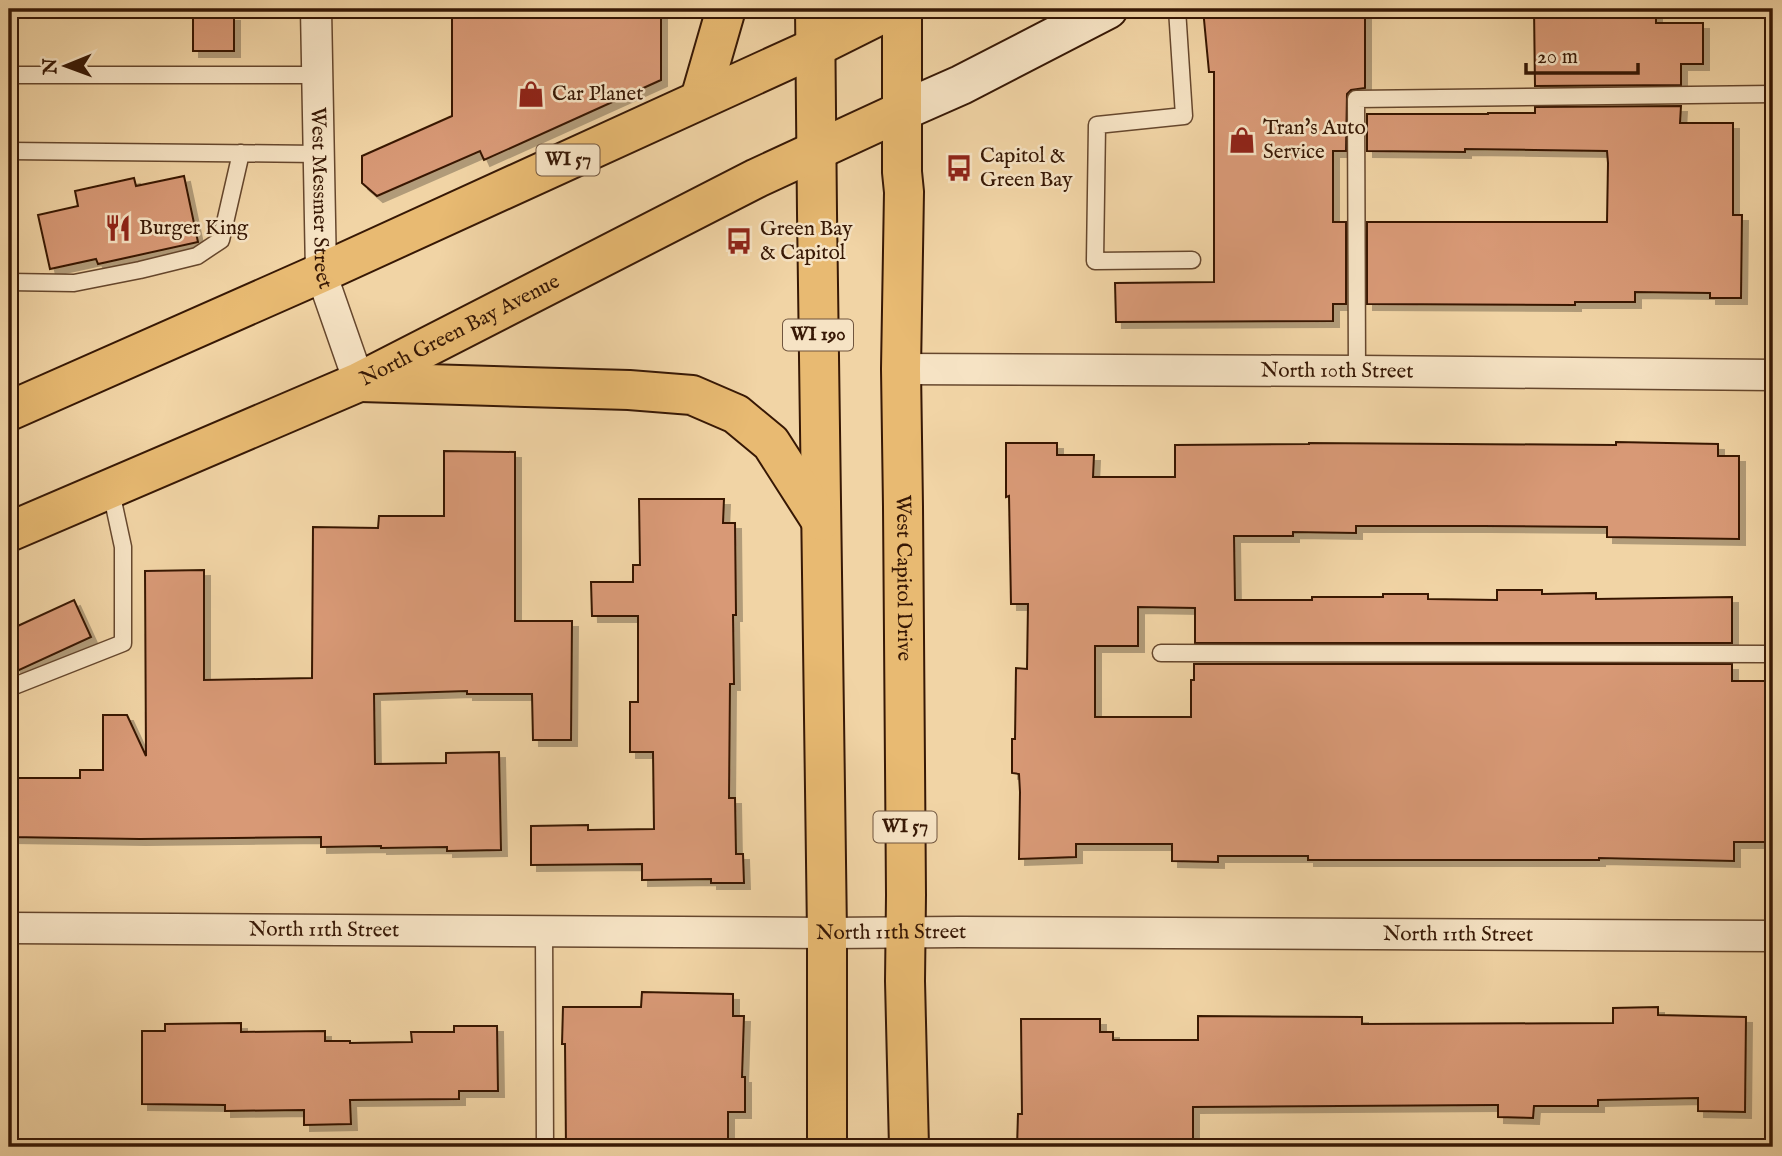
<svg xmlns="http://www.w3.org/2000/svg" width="1782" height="1156" font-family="'IM FELL English',serif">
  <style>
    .building { fill: #d89976; stroke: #371805; stroke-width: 2; filter: url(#shadow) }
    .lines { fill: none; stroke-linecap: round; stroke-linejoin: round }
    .service-casing { stroke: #66472d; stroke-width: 19 }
    .minor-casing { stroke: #66472d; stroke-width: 33 }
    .secondary-casing { stroke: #371805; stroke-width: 42 }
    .primary-casing { stroke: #371805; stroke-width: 42 }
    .service { stroke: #f6e3c4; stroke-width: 16 }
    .minor { stroke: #f6e3c4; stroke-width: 30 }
    .secondary { stroke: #f6e3c4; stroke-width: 38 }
    .primary { stroke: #e8ba72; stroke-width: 38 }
    .labels { text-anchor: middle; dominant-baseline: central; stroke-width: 5; stroke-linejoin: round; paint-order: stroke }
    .shield { fill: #f6e3c4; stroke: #70553e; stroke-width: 2 }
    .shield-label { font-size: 19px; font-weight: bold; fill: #371805 }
    .poi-label { font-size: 21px; fill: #371805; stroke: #f6e3c4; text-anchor: start }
    .street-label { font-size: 21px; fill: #371805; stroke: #f6e3c4 }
  </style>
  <defs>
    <filter id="shadow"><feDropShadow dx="6" dy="6" stdDeviation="0" flood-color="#0004"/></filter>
  </defs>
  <rect width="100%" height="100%" fill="#f1d4a5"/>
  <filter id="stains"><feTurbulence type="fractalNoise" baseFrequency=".00286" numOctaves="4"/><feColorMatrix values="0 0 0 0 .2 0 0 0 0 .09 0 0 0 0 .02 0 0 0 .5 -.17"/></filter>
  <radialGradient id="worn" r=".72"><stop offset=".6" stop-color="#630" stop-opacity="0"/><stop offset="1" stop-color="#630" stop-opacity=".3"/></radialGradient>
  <path class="building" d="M452,9H661V80L484,160L480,151L377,196L362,183V156L452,116Z
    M1203,9H1365V88L1351,90L1347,94L1346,151H1333V222H1346V304H1333V321L1116,322L1115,283L1214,282V72H1209Z
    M1534,9H1656V23H1703V64H1681V85L1535,86Z
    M193,15H234V51H193Z
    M1681,106L1680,123H1733V215H1742L1741,298H1710V293L1635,292V302H1575V305L1367,304V222H1607L1608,163L1607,151L1465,149V152L1367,151V114H1488V113H1535V107Z
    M184,176L198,242L98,264L96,259L50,269L38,215L78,206L75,191L134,178L136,186Z
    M1616,442L1718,444V456H1739V539L1607,537V527L1482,526H1356V533L1293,532V536H1234L1235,600H1312V597H1383V594H1428V599L1497,600V590H1542V594L1596,593V599L1732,597V643H1195V608L1138,607V646H1095V717H1191V680H1194V664H1732V681H1773V842H1734V861L1599,858V860H1308V856H1218V862L1172,861V844H1076V857L1019,859L1020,792L1019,774L1012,773V739H1015L1016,668L1027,669L1028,604H1011L1009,496L1006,497V443H1057V455H1094L1093,477H1175V445L1309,444V443L1616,445Z
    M444,451L515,452V621H572L571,740H533L532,694H467V691L374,694L375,764L446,763V753L499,752L501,850L447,851V847L381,848V846L321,847V837L140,839L9,837V778H80V770H103V715H127L146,756L145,571L204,570V680L312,678L313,527L378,528L379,516H444Z
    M639,499H724L723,523H735L736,615H733L734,684H730L729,798H735L736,854H743L744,883H711V879L642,880V864L531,865V826L588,825V830L654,829L653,752H630V702H638V616H592L591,582H633V565H640Z
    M74,600L91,637L17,671L9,654V630Z
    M642,992L733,994V1016H744L742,1077H745V1112H728V1147H566L565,1044H562L563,1007H641Z
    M1658,1007V1015L1746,1017L1745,1112L1698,1111V1098L1598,1100V1106H1534L1533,1118L1498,1117V1105H1494L1193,1107V1147H1017L1018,1114H1022L1021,1019H1100V1032H1113V1040H1198V1016L1362,1017V1024L1613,1023V1008Z
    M241,1023V1032L325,1031V1041H350V1043L412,1042L411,1032H454V1026H497L498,1091H459V1099L350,1100L351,1124L304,1125V1110L225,1111V1105L142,1104V1031H165V1024Z"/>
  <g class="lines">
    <defs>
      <path id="service" d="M1177,9L1184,116L1097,125L1095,261L1192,260
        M9,75H317
        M9,151L319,154
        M9,282L74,283L140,270L197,256L221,240L241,153
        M1357,371L1356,99L1773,94
        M1161,653L1773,654
        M9,688L123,643V547L110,487
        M544,931L545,1147"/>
      <g id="minor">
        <path id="s1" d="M316,9L321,273L359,382"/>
        <path id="s2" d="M901,369L1357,371L1773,375"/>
        <path id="s3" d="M9,928L827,933L960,932L1773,936"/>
      </g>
      <path id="secondary" d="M902,111L961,85L1108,9"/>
      <g id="primary">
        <path d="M815,9L817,213L827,933V1147"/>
        <path id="s4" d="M902,9V172L904,192L901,369L903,507L906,895L905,981L909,1147"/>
        <path d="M700,99L726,9"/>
        <path d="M361,382L629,390L692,395L736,414L771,443L821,521"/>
        <path d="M9,411L321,273L816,47L892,9"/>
        <path id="s5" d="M9,532L359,382L757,178L902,111"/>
      </g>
    </defs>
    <use href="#service" class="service-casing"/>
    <use href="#minor" class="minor-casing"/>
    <use href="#secondary" class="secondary-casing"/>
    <use href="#primary" class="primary-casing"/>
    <use href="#service" class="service"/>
    <use href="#minor" class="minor"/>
    <use href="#secondary" class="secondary"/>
    <use href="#primary" class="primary"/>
  </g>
  <defs>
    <symbol id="shop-bare" viewBox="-9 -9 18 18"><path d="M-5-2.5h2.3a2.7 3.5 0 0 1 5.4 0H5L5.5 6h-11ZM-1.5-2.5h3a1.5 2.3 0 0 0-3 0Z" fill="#8f2418" stroke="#f6e3c4" stroke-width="2.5" paint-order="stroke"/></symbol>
    <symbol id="bus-bare" viewBox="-9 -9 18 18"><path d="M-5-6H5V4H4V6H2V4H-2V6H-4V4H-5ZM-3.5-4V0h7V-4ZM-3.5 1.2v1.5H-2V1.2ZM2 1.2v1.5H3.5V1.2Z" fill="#8f2418" stroke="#f6e3c4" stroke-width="2.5" paint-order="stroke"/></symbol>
    <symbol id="restaurant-bare" viewBox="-9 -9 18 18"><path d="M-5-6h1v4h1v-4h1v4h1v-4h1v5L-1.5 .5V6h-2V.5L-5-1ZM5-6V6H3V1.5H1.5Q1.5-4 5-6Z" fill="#8f2418" stroke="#f6e3c4" stroke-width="2.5" paint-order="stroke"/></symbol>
  </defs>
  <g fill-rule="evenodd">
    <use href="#shop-bare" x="512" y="75" width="38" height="38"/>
    <use href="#shop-bare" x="1223" y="121" width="38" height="38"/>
    <use href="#bus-bare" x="940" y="149" width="38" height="38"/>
    <use href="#restaurant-bare" x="99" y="209" width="38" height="38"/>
    <use href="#bus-bare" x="720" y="222" width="38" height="38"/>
  </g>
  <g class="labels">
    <g class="shield">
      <rect x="536.5" y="144.5" width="63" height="31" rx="5"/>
      <rect x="783" y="319.5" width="70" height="31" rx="5"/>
      <rect x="873.5" y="811.5" width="63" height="31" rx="5"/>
    </g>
    <g class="shield-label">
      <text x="568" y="160">WI 57</text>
      <text x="818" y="335">WI 190</text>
      <text x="905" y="827">WI 57</text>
    </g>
    <g class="poi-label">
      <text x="552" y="94">Car Planet</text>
      <text x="1263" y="128">Tran's Auto<tspan x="1263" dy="24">Service</tspan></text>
      <text x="980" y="156">Capitol &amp;<tspan x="980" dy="24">Green Bay</tspan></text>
      <text x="139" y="228">Burger King</text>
      <text x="760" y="229">Green Bay<tspan x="760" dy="24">&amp; Capitol</tspan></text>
    </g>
    <g class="street-label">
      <text stroke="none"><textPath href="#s1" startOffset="189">West Messmer Street</textPath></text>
      <text stroke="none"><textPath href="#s5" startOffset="494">North Green Bay Avenue</textPath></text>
      <text stroke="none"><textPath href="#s2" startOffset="436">North 10th Street</textPath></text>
      <text stroke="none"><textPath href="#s4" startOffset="569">West Capitol Drive</textPath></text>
      <text stroke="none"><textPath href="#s3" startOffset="315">North 11th Street</textPath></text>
      <text stroke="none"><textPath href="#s3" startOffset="882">North 11th Street</textPath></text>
      <text stroke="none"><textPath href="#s3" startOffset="1449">North 11th Street</textPath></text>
    </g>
  </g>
  <rect width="1782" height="1156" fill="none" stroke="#f1d4a5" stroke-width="35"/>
  <rect x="10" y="10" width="1761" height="1135" fill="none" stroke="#371805" stroke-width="3.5"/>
  <rect x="18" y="18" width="1747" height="1121" fill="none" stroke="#371805" stroke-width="2"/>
  <g transform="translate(66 66) rotate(269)" stroke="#f6e3c4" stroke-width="5" paint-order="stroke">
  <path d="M0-5L12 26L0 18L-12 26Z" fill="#371805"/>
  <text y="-10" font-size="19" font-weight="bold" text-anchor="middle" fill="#371805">N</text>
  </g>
  <path d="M1526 63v10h112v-10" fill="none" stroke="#371805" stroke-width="3.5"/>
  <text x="1537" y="63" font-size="21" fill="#371805" stroke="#f6e3c4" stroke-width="5" paint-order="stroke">20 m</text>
  <rect width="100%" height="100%" filter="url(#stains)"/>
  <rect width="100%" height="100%" fill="url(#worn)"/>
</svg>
